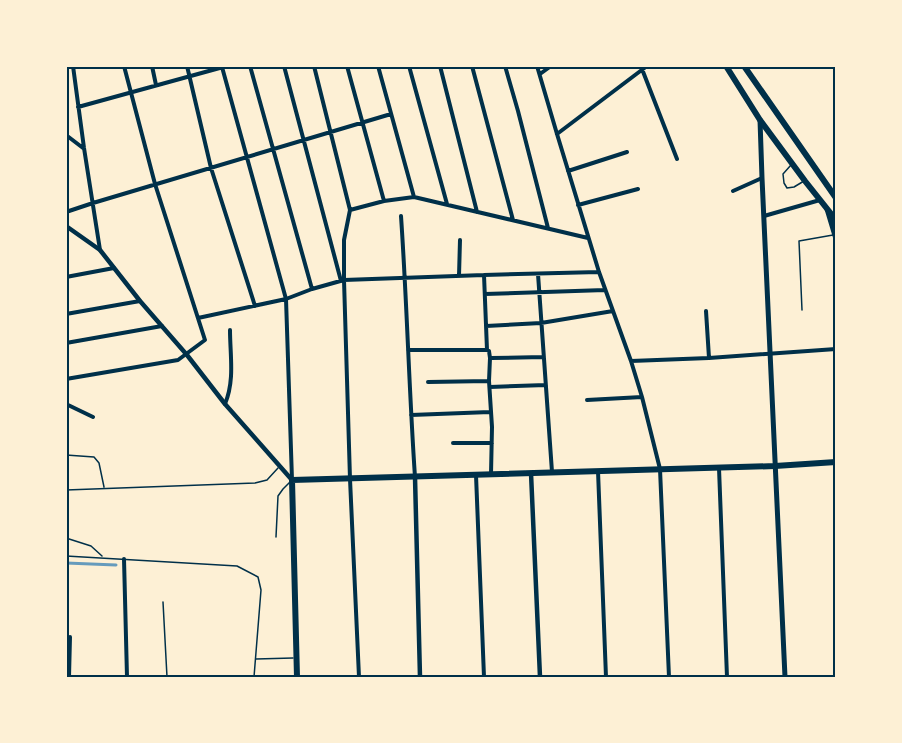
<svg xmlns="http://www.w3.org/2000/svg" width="902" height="743" font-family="'Times New Roman',serif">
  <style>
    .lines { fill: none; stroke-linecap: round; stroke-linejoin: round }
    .stream { stroke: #669bbc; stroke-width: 3 }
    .service { stroke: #003049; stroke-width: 1.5 }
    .minor { stroke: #003049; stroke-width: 4 }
    .tertiary { stroke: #003049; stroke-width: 4.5 }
    .secondary { stroke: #003049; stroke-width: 5 }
    .primary { stroke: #003049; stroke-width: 6 }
    .trunk { stroke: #003049; stroke-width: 6 }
    .neatline { fill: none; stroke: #003049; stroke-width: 2 }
  </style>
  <rect width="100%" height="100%" fill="#fdf0d5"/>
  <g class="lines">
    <path class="stream" d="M66,563L116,565"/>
    <path class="service" d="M791,165L783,174L784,183L787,188L794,187L804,181
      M802,310L799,241L833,235
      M66,455L94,457L99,463L104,487
      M66,490L255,483L267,480L278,468
      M276,537L278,496L283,489L290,482
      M66,538L91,546L102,556
      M66,556L237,566L258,577L261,590L254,677
      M163,602L167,677
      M256,659L293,658"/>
    <path class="minor" d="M73,66L84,148L100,250
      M152,66L156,85
      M187,66L211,168L255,306
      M250,66L312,289
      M284,66L341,281
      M314,66L350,210L344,240V280L350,479L359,677
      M347,66L384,201
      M378,66L414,197
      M409,66L447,204
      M440,66L477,212
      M472,66L513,220
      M505,66L518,111L548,228
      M537,66L557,134L599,272L631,361L642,397L660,469L669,677
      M222,67L286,299L292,480
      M642,69L677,159
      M540,74L551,66
      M78,107L227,66
      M557,134L647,66
      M66,135L83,148
      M568,171L627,152
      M733,191L762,178
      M578,205L638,189
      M350,210L384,201L414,197L588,238
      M66,212L93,203L391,114
      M401,216C407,303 409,390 415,477
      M764,216L820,200
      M538,274L552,472
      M484,275L487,350L489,351L490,358L489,381L492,427L491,474
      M459,276L460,240
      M66,277L114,268
      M485,294L605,290
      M706,311L709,358
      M66,314L140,301
      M198,318L286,299L312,289L344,280L484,275L599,272
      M486,326L541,323L613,311
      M66,343L162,326
      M408,350H487
      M491,358L544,357
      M631,361L709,358L836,349
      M66,379L178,360L205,340L155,184L124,66
      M428,382L489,381
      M490,387L546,385
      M587,400L642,397
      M66,404L93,417
      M225,404C235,380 230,355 230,330
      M411,415L490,412
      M453,443H492
      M719,468L727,677
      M598,471L606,677
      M476,475L484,677
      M124,559L127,677
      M69,677L70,637"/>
    <path class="tertiary" d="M66,226L100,250L140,301L187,355L225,404L292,480
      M531,473L540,677
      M415,477L420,677"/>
    <path class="secondary" d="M760,120L762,178L785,677
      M827,209L836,239"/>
    <path class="primary" d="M297,677L292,480L775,466L836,462"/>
    <path class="trunk" d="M726,66L760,120L805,181L836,220
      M744,66L836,198"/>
  </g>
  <rect width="902" height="743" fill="none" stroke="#fdf0d5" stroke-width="135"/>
  <rect x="68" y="68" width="766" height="608" class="neatline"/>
</svg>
